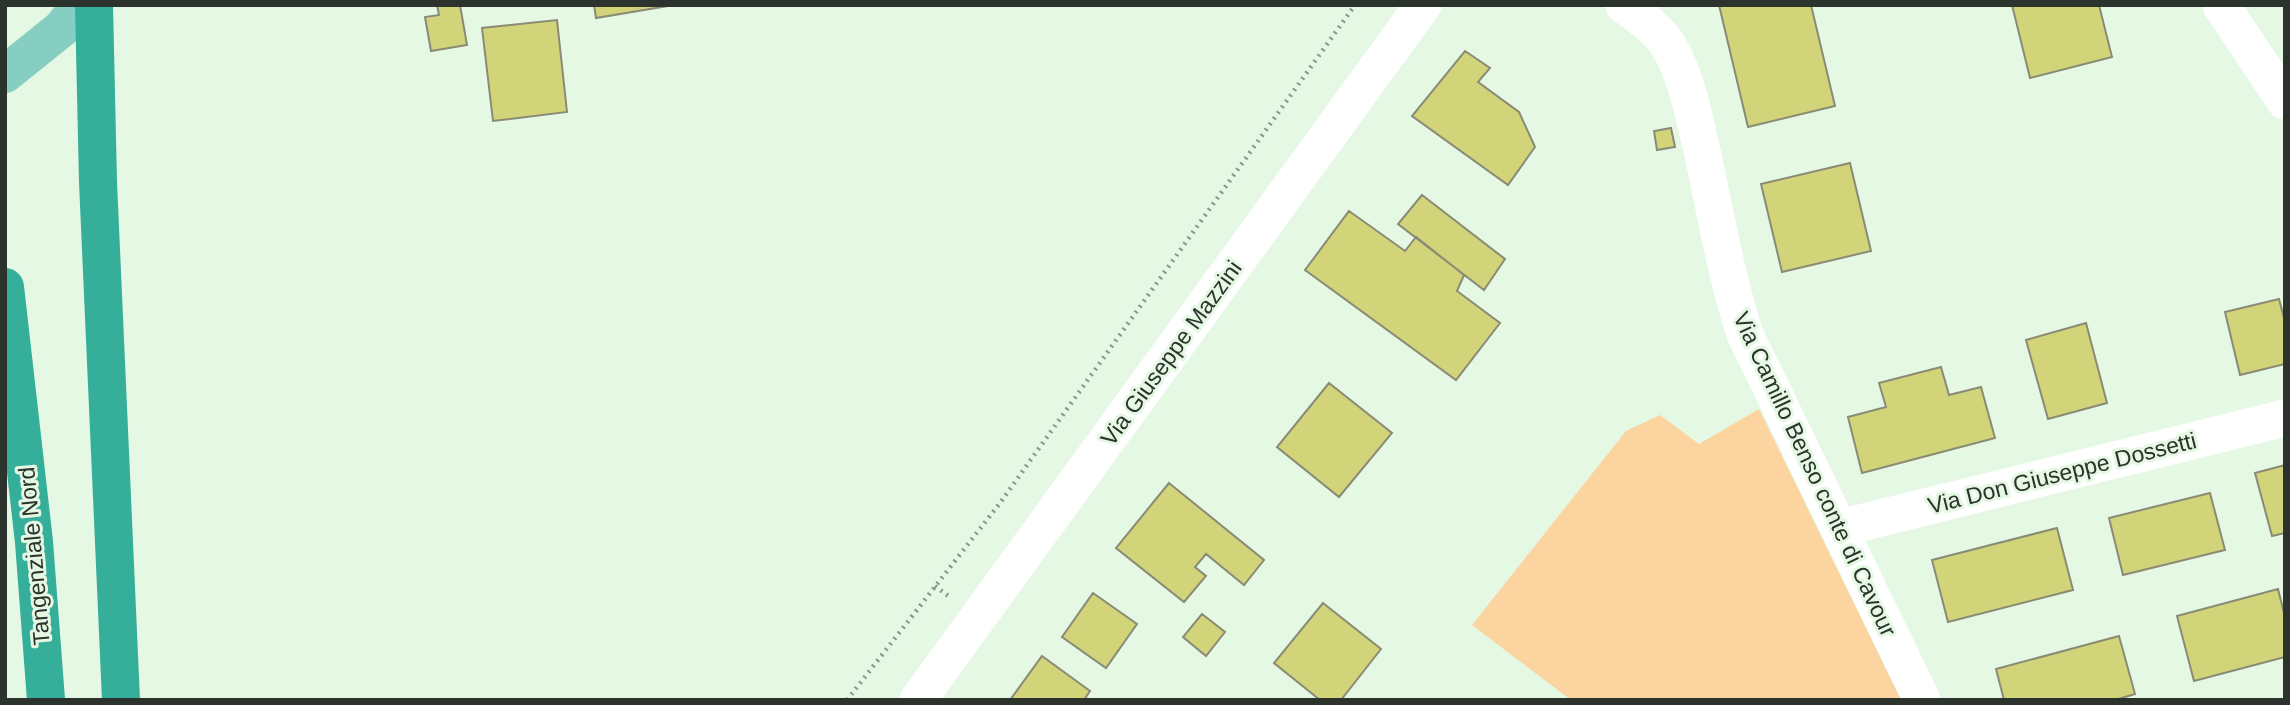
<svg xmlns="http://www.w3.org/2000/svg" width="2290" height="705" font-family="Helvetica,sans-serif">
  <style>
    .green { fill: #fbd49f }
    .building { fill: #d2d47a; stroke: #8a8b75; stroke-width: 2 }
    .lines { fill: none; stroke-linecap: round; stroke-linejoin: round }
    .path { stroke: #899689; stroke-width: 4.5; stroke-dasharray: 2 5; stroke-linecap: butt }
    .street { stroke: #fff; stroke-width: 37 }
    .primary { stroke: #86cec2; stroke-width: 38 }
    .highway { stroke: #35ae9a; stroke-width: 38 }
    .labels { text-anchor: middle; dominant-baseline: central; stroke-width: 6; stroke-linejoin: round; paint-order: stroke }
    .street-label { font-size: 23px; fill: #2c332c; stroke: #e5f8e4 }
  </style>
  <rect width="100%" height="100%" fill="#e5f8e4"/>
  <path class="green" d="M1759,409L1901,700H1571L1472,625L1626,431L1660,415L1699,444Z"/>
  <path class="building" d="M437,5H460L467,45L431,51L425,17L439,15Z
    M594,5H674L596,18Z
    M1719,5H1811L1835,106L1748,127Z
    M2012,5H2099L2112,57L2030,78Z
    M557,20L567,112L493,121L482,28Z
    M1465,51L1490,68L1478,82L1519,112L1535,147L1508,185L1412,116Z
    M1671,128L1675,147L1657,150L1654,131Z
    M1850,163L1871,251L1782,272L1761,184Z
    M1422,195L1505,259L1484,290L1398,224Z
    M1349,211L1405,251L1416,237L1464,275L1457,291L1500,323L1456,380L1305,270Z
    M2279,299L2285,322V364L2240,375L2225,312Z
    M2086,323L2107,403L2048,419L2026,340Z
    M1941,367L1949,395L1981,387L1995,438L1862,473L1848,417L1886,407L1879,383Z
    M1329,383L1392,433L1339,497L1277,447Z
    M2285,465V533L2272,536L2255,473Z
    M1169,483L1264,560L1244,585L1206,554L1195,567L1206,576L1184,602L1116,548Z
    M2210,493L2225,550L2123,575L2109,518Z
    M2057,528L2073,590L1948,622L1932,560Z
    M2278,589L2285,617V657L2194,681L2177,616Z
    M1093,593L1137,624L1106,668L1062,637Z
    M1323,603L1381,649L1341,700H1320L1274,663Z
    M1202,614L1225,632L1206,656L1183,637Z
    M2119,636L2135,694L2115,700H2004L1996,669Z
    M1042,656L1090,691L1084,700H1010Z"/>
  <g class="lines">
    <path class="path" d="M935,586L951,598
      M847,700L1000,503L1355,5"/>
    <path class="street" d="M1624,5C1639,16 1658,29 1668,45C1686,74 1693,113 1701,146C1715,209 1725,273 1745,334L1922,700
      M2221,5L2285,101
      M1840,528L2285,418
      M918,700L1423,5"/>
    <path class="primary" d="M5,74L61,29L81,5"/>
    <path class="highway" d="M94,5L98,182L121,700
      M5,287L34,542L46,700"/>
  </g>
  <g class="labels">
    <g class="street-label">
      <text transform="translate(1171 353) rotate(-54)">Via Giuseppe Mazzini</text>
      <text transform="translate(2062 473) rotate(-14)">Via Don Giuseppe Dossetti</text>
      <text transform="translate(1815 474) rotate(65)">Via Camillo Benso conte di Cavour</text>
      <text transform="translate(34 556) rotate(-95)">Tangenziale Nord</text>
    </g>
  </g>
  <rect width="2290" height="705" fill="none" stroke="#2c332c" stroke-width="14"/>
</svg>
